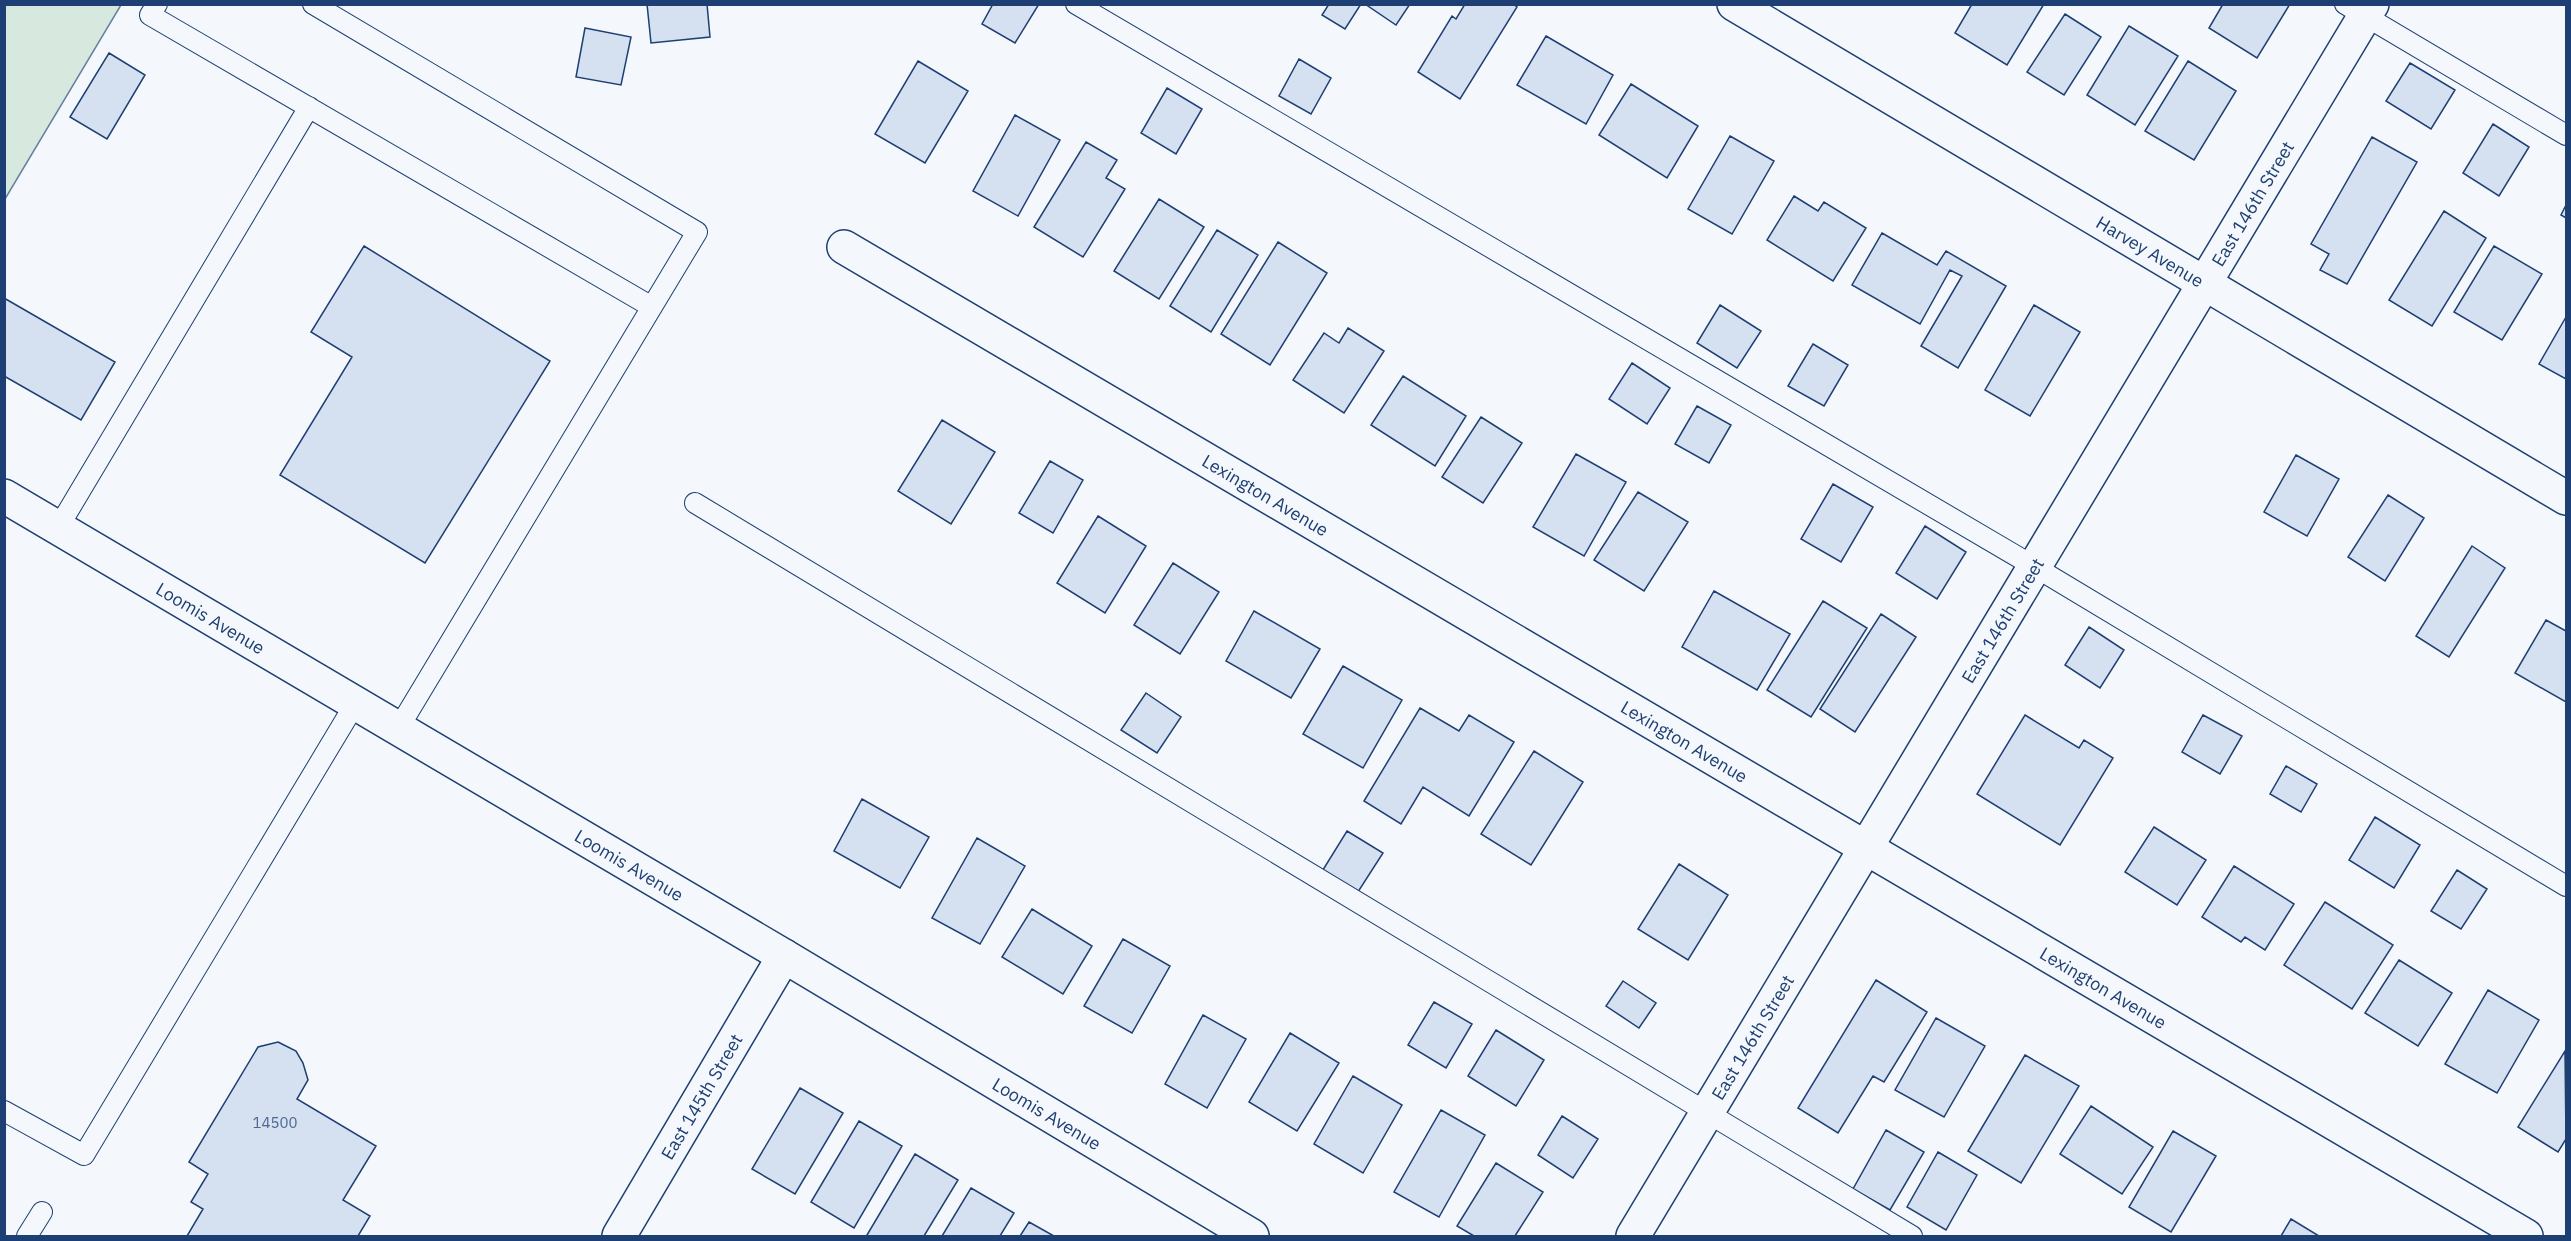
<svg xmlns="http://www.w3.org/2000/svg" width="2571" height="1241" font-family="'IBM Plex Sans',sans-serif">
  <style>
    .green { fill: #d7e8df; stroke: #687fa3; stroke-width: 1.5 }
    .building { fill: #d5e0f0; stroke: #1d3f73; stroke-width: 1.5 }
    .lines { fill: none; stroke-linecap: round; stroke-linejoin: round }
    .lane-casing { stroke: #1d3f73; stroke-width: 22 }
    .street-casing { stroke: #1d3f73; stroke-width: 36 }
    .lane { stroke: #f4f7fb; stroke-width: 20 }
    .street { stroke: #f4f7fb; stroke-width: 33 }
    .labels { text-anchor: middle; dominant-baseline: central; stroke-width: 4.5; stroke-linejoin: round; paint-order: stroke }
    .number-label { font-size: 15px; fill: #4b6792 }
    .street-label { font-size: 18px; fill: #1d3f73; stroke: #f4f7fb }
  </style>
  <rect width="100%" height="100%" fill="#f4f7fb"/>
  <path class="green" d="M5,4L121,5L5,199L4,5Z"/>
  <path class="building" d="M647,4H707L710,37L651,43Z
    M993,4H1039L1015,43L982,24Z
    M1329,4H1361L1345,29L1322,15Z
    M1365,4H1410L1396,25Z
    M1465,4H1513L1517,7L1460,99L1418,72L1452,16L1456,19Z
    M1972,4H2044L2007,65L1955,33Z
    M2223,4H2290L2257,58L2209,28Z
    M2065,14L2101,37L2064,95L2027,72Z
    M2129,26L2178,56L2135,125L2087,95Z
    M585,28L631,37L621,85L576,77Z
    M1546,36L1613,75L1586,124L1517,85Z
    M109,53L145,75L107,139L70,117Z
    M1299,59L1331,78L1311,114L1279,96Z
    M918,61L968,91L925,163L875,134Z
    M2188,61L2236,91L2194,160L2145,131Z
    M2410,63L2455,90L2431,129L2386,101Z
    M1631,84L1698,126L1667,178L1599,135Z
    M1167,88L1202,109L1176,154L1141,133Z
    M1015,115L1060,140L1018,216L973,191Z
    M2493,124L2529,147L2499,196L2463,173Z
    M1730,136L1774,161L1732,234L1688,209Z
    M2372,137L2417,162L2347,284L2320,270L2329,254L2311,244Z
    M1086,142L1117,160L1106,178L1125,189L1083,257L1034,227Z
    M1794,196L1818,211L1824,202L1866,228L1833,281L1767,240Z
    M1159,199L1204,227L1159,299L1114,271Z
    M2566,205V218L2561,215Z
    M2444,211L2486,238L2432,326L2389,300Z
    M1217,230L1258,255L1211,332L1170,306Z
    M1882,233L1937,265L1946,251L2006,286L1958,368L1921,346L1962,276L1950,270L1920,324L1852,285Z
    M1278,242L1327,273L1270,365L1221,334Z
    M364,246L550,361L425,563L280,475L352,357L311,332Z
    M2494,246L2542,274L2502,340L2454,312Z
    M4,298L115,362L81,420L4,376Z
    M1720,305L1761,331L1737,368L1697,343Z
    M2034,305L2080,332L2030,416L1985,390Z
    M2566,317V379L2539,364Z
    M1348,328L1384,351L1344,413L1293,380L1324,333L1339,343Z
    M1813,344L1848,365L1824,406L1788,386Z
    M1632,363L1670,388L1647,424L1609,399Z
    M1403,376L1466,416L1435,466L1371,425Z
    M1697,406L1731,425L1709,463L1675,444Z
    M1481,417L1522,443L1483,503L1442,477Z
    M942,420L995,452L951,524L898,491Z
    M1576,454L1626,482L1584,556L1533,527Z
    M2296,455L2339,479L2307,536L2264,512Z
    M1050,461L1083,480L1053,533L1019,513Z
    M1833,484L1873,507L1841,562L1801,539Z
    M1638,492L1688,522L1644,591L1594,560Z
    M2388,495L2424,518L2385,581L2348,557Z
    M1098,516L1146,546L1105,613L1057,583Z
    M1925,526L1966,552L1937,599L1896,573Z
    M2472,546L2505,568L2449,657L2416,636Z
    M1173,563L1219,592L1180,654L1134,625Z
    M1714,591L1790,634L1757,690L1682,647Z
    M1823,601L1867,628L1811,717L1767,690Z
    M1254,611L1320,649L1291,698L1226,661Z
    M1881,614L1916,637L1855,732L1820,709Z
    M2546,620L2566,631V702L2515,673Z
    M2089,627L2124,650L2100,688L2065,665Z
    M1343,666L1402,700L1363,768L1303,734Z
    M1146,693L1181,717L1157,753L1121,730Z
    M1420,708L1459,731L1469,715L1514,742L1469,816L1423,787L1401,824L1364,801Z
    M2025,715L2079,748L2084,740L2113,758L2060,845L1977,794Z
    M2203,715L2242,736L2220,774L2182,752Z
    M1534,751L1583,782L1531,865L1481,834Z
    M2286,766L2317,784L2301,812L2270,794Z
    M862,799L929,837L900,888L834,851Z
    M2375,817L2420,845L2394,888L2349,860Z
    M2154,827L2206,860L2177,905L2125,872Z
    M1347,831L1383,853L1356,895L1321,873Z
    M977,838L1025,866L980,944L932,918Z
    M1679,864L1728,895L1688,960L1638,929Z
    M2234,866L2294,904L2265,950L2245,937L2241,942L2202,917Z
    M2457,870L2487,889L2461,929L2431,911Z
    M2325,902L2393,945L2352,1009L2284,965Z
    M1032,909L1092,946L1063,994L1002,957Z
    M1123,939L1170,966L1132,1033L1084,1006Z
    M2399,960L2452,993L2418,1046L2365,1013Z
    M1876,980L1927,1012L1884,1082L1873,1076L1838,1133L1798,1108Z
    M1623,981L1656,1003L1639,1028L1606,1006Z
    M2488,990L2539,1020L2497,1093L2445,1064Z
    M1434,1002L1472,1024L1446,1068L1408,1045Z
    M1203,1015L1246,1039L1207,1108L1165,1084Z
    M1936,1018L1985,1046L1944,1117L1895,1090Z
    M1496,1030L1544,1060L1516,1106L1468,1076Z
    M1290,1033L1339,1063L1297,1131L1249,1102Z
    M278,1042L296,1051L303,1063L308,1080L297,1099L376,1146L343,1200L370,1216L358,1236H187L203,1209L191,1202L208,1174L189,1162L258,1047Z
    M2565,1051L2566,1139L2558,1152L2518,1127Z
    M2025,1055L2079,1086L2021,1183L1968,1151Z
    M1353,1076L1402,1105L1363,1173L1314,1144Z
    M800,1088L843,1113L795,1194L752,1169Z
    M2091,1106L2153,1147L2122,1194L2060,1154Z
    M1441,1110L1485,1135L1439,1217L1394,1192Z
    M1562,1116L1598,1139L1573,1178L1538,1155Z
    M859,1121L902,1146L854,1228L811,1202Z
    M1886,1130L1924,1152L1890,1210L1853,1189Z
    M2173,1131L2216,1156L2171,1232L2129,1207Z
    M1938,1152L1977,1175L1946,1230L1907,1207Z
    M915,1154L958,1180L924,1236H869L867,1235Z
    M1496,1163L1543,1192L1515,1236H1474L1457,1226Z
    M971,1188L1014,1213L1000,1236H942Z
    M2291,1219L2319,1236H2281Z
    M1029,1222L1054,1236H1020Z"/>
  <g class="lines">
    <defs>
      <path id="lane" d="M157,4L150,15L652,307
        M313,4L697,232L398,729
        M1076,4L2035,567L2566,886
        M2345,4L2566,135
        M695,503L1912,1236
        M58,528L309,107
        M4,1111L84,1155L355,704
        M27,1236L42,1212"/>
      <g id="street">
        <path id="s1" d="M1734,4L2566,498"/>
        <path id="s2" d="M844,247L2526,1236"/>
        <path id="s3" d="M4,496L784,956L1252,1236"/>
        <path id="s4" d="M619,1236L784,956"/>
        <path id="s5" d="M1633,1236L2372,4"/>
      </g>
    </defs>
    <use href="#lane" class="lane-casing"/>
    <use href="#street" class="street-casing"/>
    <use href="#lane" class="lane"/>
    <use href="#street" class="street"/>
  </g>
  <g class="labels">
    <g class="number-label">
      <text x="275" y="1122">14500</text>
    </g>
    <g class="street-label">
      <text stroke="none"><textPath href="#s5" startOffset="1204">East 146th Street</textPath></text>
      <text stroke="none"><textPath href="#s1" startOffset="484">Harvey Avenue</textPath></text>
      <text stroke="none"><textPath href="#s2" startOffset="489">Lexington Avenue</textPath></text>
      <text stroke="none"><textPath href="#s3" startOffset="240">Loomis Avenue</textPath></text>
      <text stroke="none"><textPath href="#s5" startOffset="718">East 146th Street</textPath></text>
      <text stroke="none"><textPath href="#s2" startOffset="975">Lexington Avenue</textPath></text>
      <text stroke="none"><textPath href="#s3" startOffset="726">Loomis Avenue</textPath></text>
      <text stroke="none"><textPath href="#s2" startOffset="1461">Lexington Avenue</textPath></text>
      <text stroke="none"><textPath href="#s5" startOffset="232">East 146th Street</textPath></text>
      <text stroke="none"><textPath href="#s4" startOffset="162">East 145th Street</textPath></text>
      <text stroke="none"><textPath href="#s3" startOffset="1212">Loomis Avenue</textPath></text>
    </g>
  </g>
  <rect width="2571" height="1241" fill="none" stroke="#1d3f73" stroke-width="12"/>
</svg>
